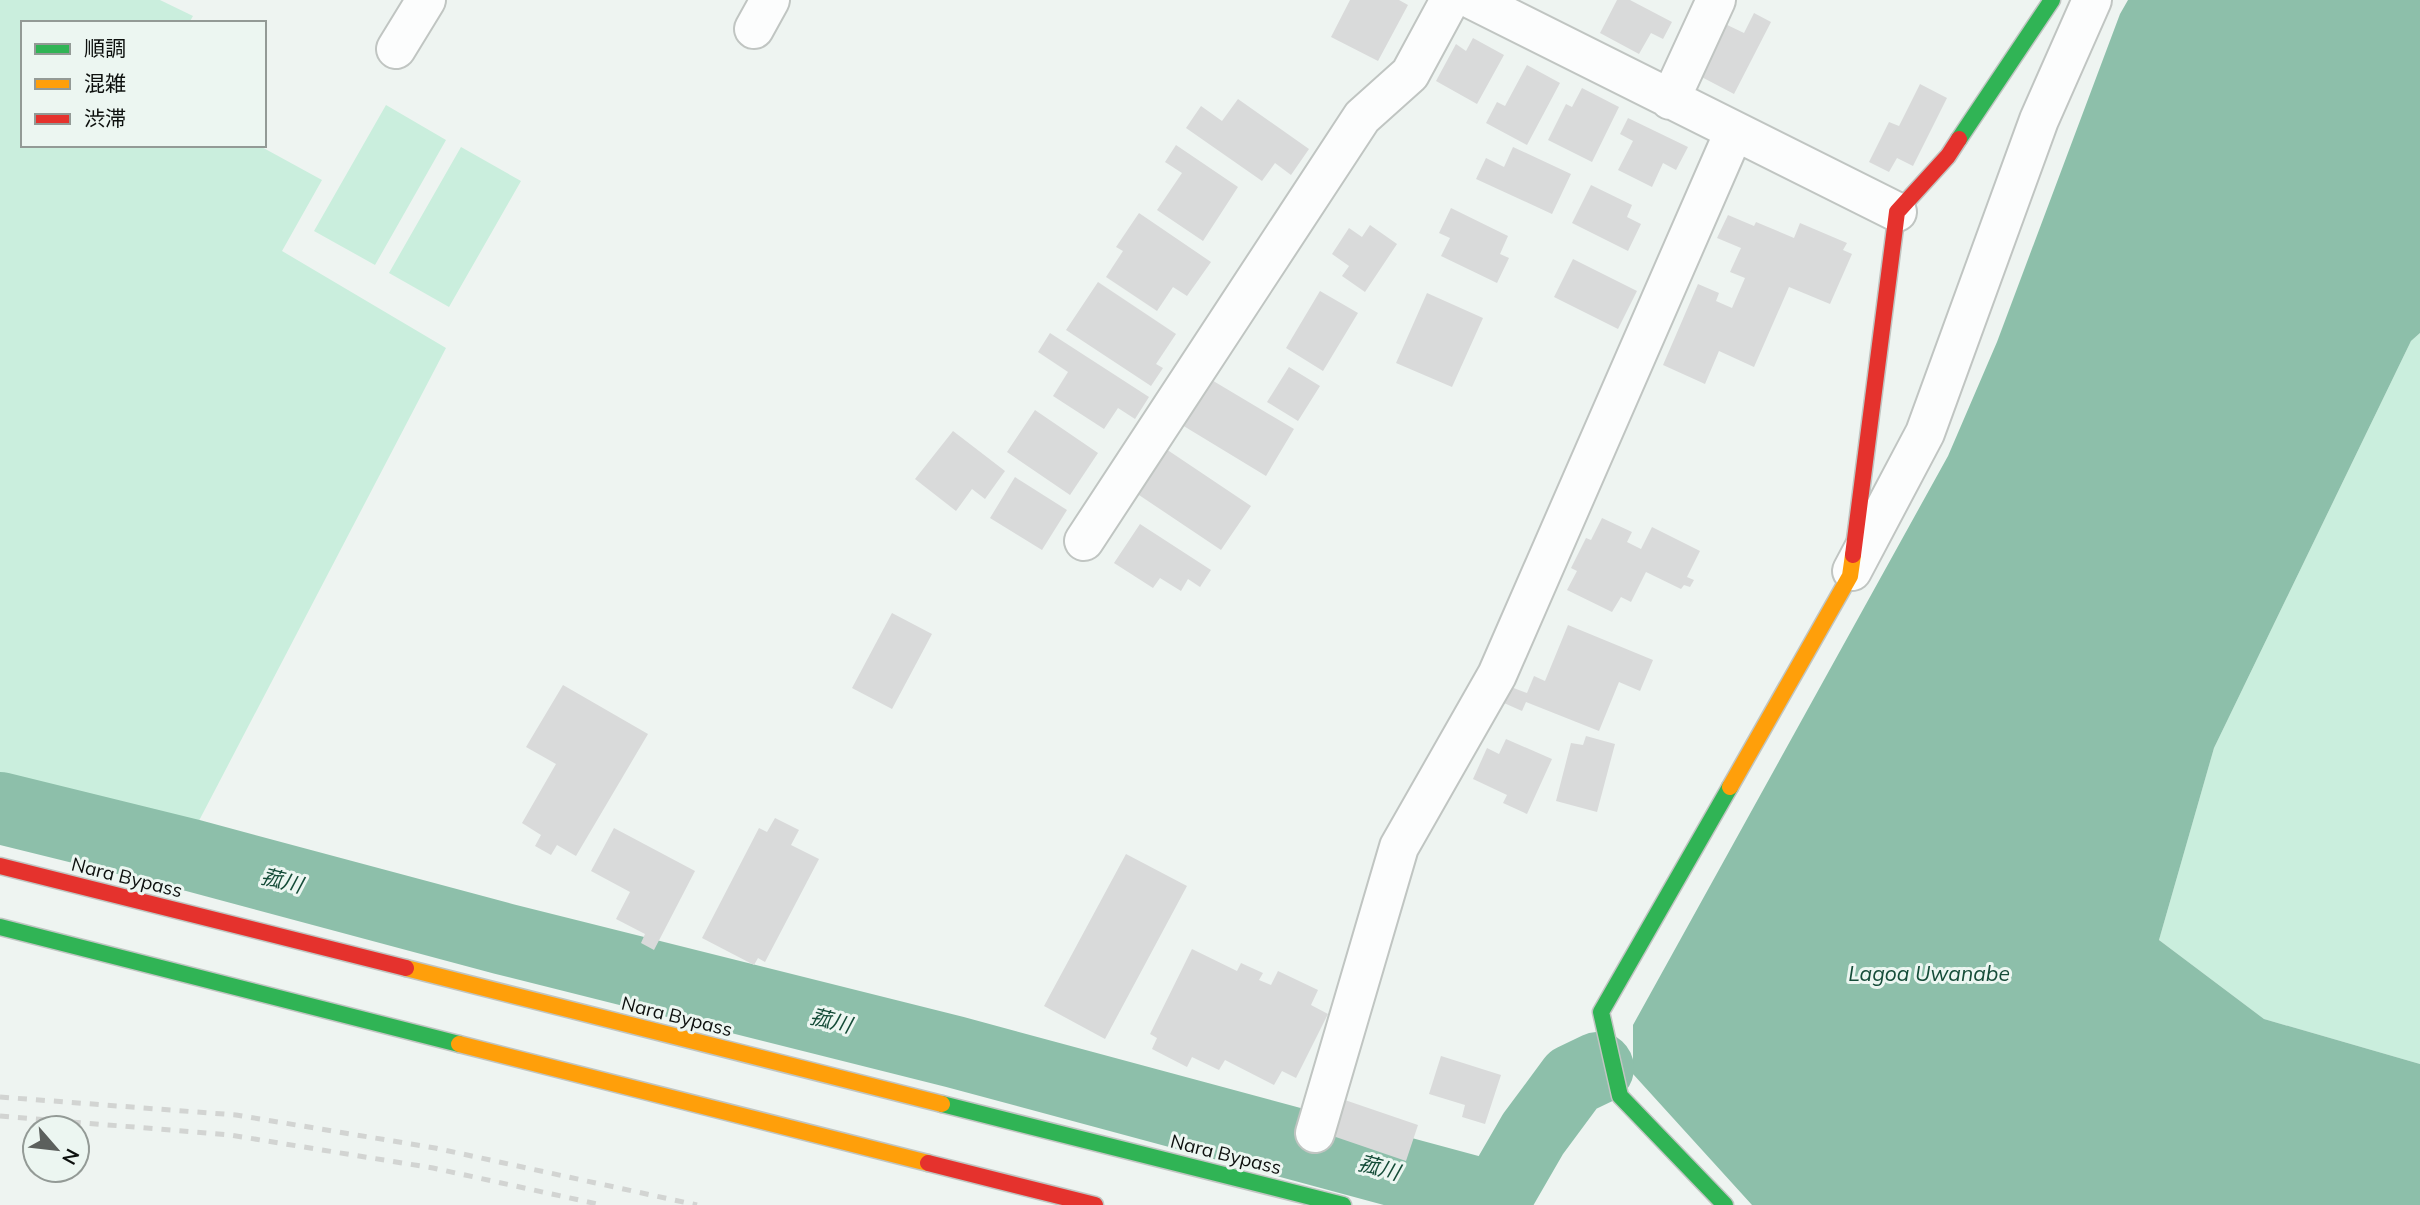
<svg xmlns="http://www.w3.org/2000/svg" width="2420" height="1205" font-family="Mulish,'Noto Sans JP',sans-serif">
  <style>
    .green { fill: #caeedd }
    .water { fill: #8dbfaa }
    .lines { fill: none; stroke-linecap: round; stroke-linejoin: round }
    .river { stroke: #8dbfaa; stroke-width: 72 }
    .building { fill: #d9dada }
    .street-casing { stroke: #c0c5c2; stroke-width: 42 }
    .fast-casing { stroke: #c0c5c2; stroke-width: 19 }
    .slow-casing { stroke: #c0c5c2; stroke-width: 19 }
    .jam-casing { stroke: #c0c5c2; stroke-width: 19 }
    .street { stroke: #fcfdfd; stroke-width: 38 }
    .fast { stroke: #30b455; stroke-width: 16 }
    .slow { stroke: #ff9f0a; stroke-width: 16 }
    .jam { stroke: #e5322d; stroke-width: 16 }
    .rail { stroke: #d2d4d2; stroke-width: 5; stroke-dasharray: 9 9; stroke-linecap: butt }
    .labels { text-anchor: middle; dominant-baseline: central; stroke-width: 6; stroke-linejoin: round; paint-order: stroke }
    .street-label { font-size: 19px; fill: #0d100e; stroke: #ecf6f1 }
    .water-label { font-size: 21px; font-style: italic; fill: #154c38; stroke: #ecf6f1 }
  </style>
  <rect width="100%" height="100%" fill="#eef4f1"/>
  <path class="green" d="M0,0H160L193,16L189,23H23V145H258L322,180L282,251L446,348L191,836L0,784Z
    M386,105L446,140L375,265L314,231Z
    M461,147L521,181L449,307L389,273Z
    M2420,333V1064L2264,1019L2159,940L2214,748L2411,341Z"/>
  <path class="water" d="M2128,0H2420V333L2411,341L2214,748L2159,940L2264,1019L2420,1064V1205H1752L1633,1074V1025L1948,456L1997,342L2120,14Z"/>
  <g class="lines">
    <path class="river" d="M0,808L191,855L504,939L955,1052L1496,1198L1533,1134L1573,1080L1598,1068"/>
  </g>
  <path class="building" d="M1350,0H1399L1408,5L1378,61L1331,37Z
    M1617,0H1630L1672,22L1663,39L1651,33L1639,54L1600,33Z
    M1754,13L1771,22L1734,94L1694,73L1721,22L1744,33Z
    M1473,38L1504,55L1477,104L1436,81L1456,44L1466,51Z
    M1527,65L1560,83L1527,145L1486,123L1497,102L1505,106Z
    M1920,84L1947,98L1913,166L1897,158L1889,172L1869,162L1889,122L1899,126Z
    M1582,88L1619,107L1592,162L1548,140L1566,104L1572,107Z
    M1238,99L1309,149L1291,175L1275,163L1262,181L1186,128L1201,106L1222,121Z
    M1628,118L1688,147L1676,170L1663,163L1652,187L1618,170L1633,141L1620,134Z
    M1176,145L1238,187L1203,241L1157,210L1182,173L1165,162Z
    M1513,147L1571,174L1552,214L1476,179L1486,158L1504,167Z
    M1591,185L1632,205L1627,217L1641,224L1628,251L1572,223Z
    M1451,208L1508,236L1500,254L1509,258L1497,283L1441,256L1450,238L1439,233Z
    M1139,213L1211,262L1187,296L1173,287L1157,311L1106,277L1123,251L1116,247Z
    M1728,215L1754,226L1756,222L1794,238L1800,223L1847,243L1843,250L1852,254L1830,304L1789,287L1754,367L1719,351L1705,384L1663,365L1698,284L1719,293L1716,301L1732,308L1745,278L1730,272L1741,248L1717,238Z
    M1370,225L1397,244L1365,292L1342,276L1349,266L1332,254L1349,228L1362,237Z
    M1573,259L1637,291L1618,329L1554,297Z
    M1098,282L1176,334L1156,364L1163,368L1151,386L1066,330Z
    M1320,291L1358,313L1323,371L1286,348Z
    M1427,293L1483,318L1452,387L1396,363Z
    M1050,333L1149,397L1135,419L1118,408L1104,429L1053,396L1068,372L1038,352Z
    M1289,367L1320,386L1298,421L1267,402Z
    M1210,379L1294,429L1266,476L1182,425Z
    M1035,410L1098,453L1070,495L1007,452Z
    M953,431L1005,471L985,499L972,489L956,511L915,479Z
    M1163,447L1251,506L1221,550L1133,491Z
    M1015,477L1067,510L1042,550L990,518Z
    M1602,518L1632,532L1627,542L1641,549L1652,527L1700,551L1687,577L1694,580L1690,587L1684,585L1681,589L1646,572L1631,602L1621,597L1612,612L1567,590L1577,571L1571,568L1586,538L1591,540Z
    M1140,524L1211,570L1200,587L1188,579L1181,591L1160,578L1153,588L1114,563Z
    M892,613L932,634L892,709L852,688Z
    M1568,625L1653,660L1640,691L1619,682L1599,731L1526,702L1522,711L1504,703L1511,687L1527,693L1534,676L1545,681Z
    M563,685L648,734L576,856L557,845L551,855L535,846L541,835L522,823L556,764L526,747Z
    M1586,736L1615,744L1597,812L1556,801L1571,743L1583,745Z
    M1506,739L1552,759L1527,814L1503,803L1507,795L1473,779L1487,748L1499,754Z
    M775,818L799,830L791,845L819,859L765,962L758,958L754,965L702,938L759,828L767,832Z
    M614,828L695,871L654,950L641,943L645,934L616,919L630,892L591,871Z
    M1126,854L1187,886L1105,1039L1044,1006Z
    M1192,949L1237,971L1241,963L1263,973L1259,980L1271,985L1278,971L1318,990L1311,1005L1328,1014L1296,1078L1282,1071L1274,1085L1225,1060L1219,1070L1192,1057L1187,1067L1152,1049L1157,1038L1150,1034Z
    M1441,1056L1501,1075L1485,1124L1462,1117L1465,1105L1429,1094Z
    M1339,1098L1418,1125L1406,1161L1327,1134Z"/>
  <g class="lines">
    <defs>
      <path id="street" d="M1473,0L1897,212
        M754,29L770,0
        M396,49L426,0
        M1670,100L1716,0
        M1084,541L1362,117L1410,74L1450,0
        M1852,571L1925,433L2039,120L2092,0
        M1315,1133L1399,847L1497,675L1734,132"/>
      <path id="fast" d="M1959,139L2052,0
        M0,927L459,1044
        M942,1104L1343,1205
        M1725,1205L1620,1096L1601,1012L1730,787"/>
      <path id="slow" d="M1730,787L1850,576L1853,555
        M406,968L942,1104
        M459,1044L928,1163"/>
      <path id="jam" d="M1853,555L1897,212L1948,156L1959,139
        M0,866L406,968
        M928,1163L1095,1205"/>
    </defs>
    <use href="#street" class="street-casing"/>
    <use href="#fast" class="fast-casing"/>
    <use href="#slow" class="slow-casing"/>
    <use href="#jam" class="jam-casing"/>
    <use href="#street" class="street"/>
    <use href="#fast" class="fast"/>
    <use href="#slow" class="slow"/>
    <use href="#jam" class="jam"/>
    <path class="rail" d="M0,1097L236,1115L435,1148L697,1205
      M0,1116L230,1135L433,1168L602,1205"/>
  </g>
  <g class="labels">
    <g class="street-label">
      <text transform="translate(127 877) rotate(14)">Nara Bypass</text>
      <text transform="translate(677 1016) rotate(14)">Nara Bypass</text>
      <text transform="translate(1226 1154) rotate(14)">Nara Bypass</text>
    </g>
    <g class="water-label">
      <text transform="translate(282 880) rotate(14)">菰川</text>
      <text x="1929" y="973">Lagoa Uwanabe</text>
      <text transform="translate(831 1020) rotate(14)">菰川</text>
      <text transform="translate(1379 1167) rotate(15)">菰川</text>
    </g>
  </g>
  <rect x="21" y="21" width="245" height="126" fill="#ecf6f1" stroke="#939a96" stroke-width="2"/>
  <rect x="35" y="44" width="35" height="10" fill="#30b455" stroke="#939a96" stroke-width="2"/>
  <text x="84" y="56" font-size="21" fill="#0d100e">順調</text>
  <rect x="35" y="79" width="35" height="10" fill="#ff9f0a" stroke="#939a96" stroke-width="2"/>
  <text x="84" y="91" font-size="21" fill="#0d100e">混雑</text>
  <rect x="35" y="114" width="35" height="10" fill="#e5322d" stroke="#939a96" stroke-width="2"/>
  <text x="84" y="126" font-size="21" fill="#0d100e">渋滞</text>
  <g transform="translate(56 1149) rotate(118)"><circle r="33" fill="#ecf6f1" stroke="#939a96" stroke-width="2"/>
  <path d="M0-5L12 26L0 18L-12 26Z" fill="#5c605d"/>
  <text y="-10" font-size="19" font-weight="bold" text-anchor="middle" fill="#0d100e">N</text>
  </g>
</svg>
